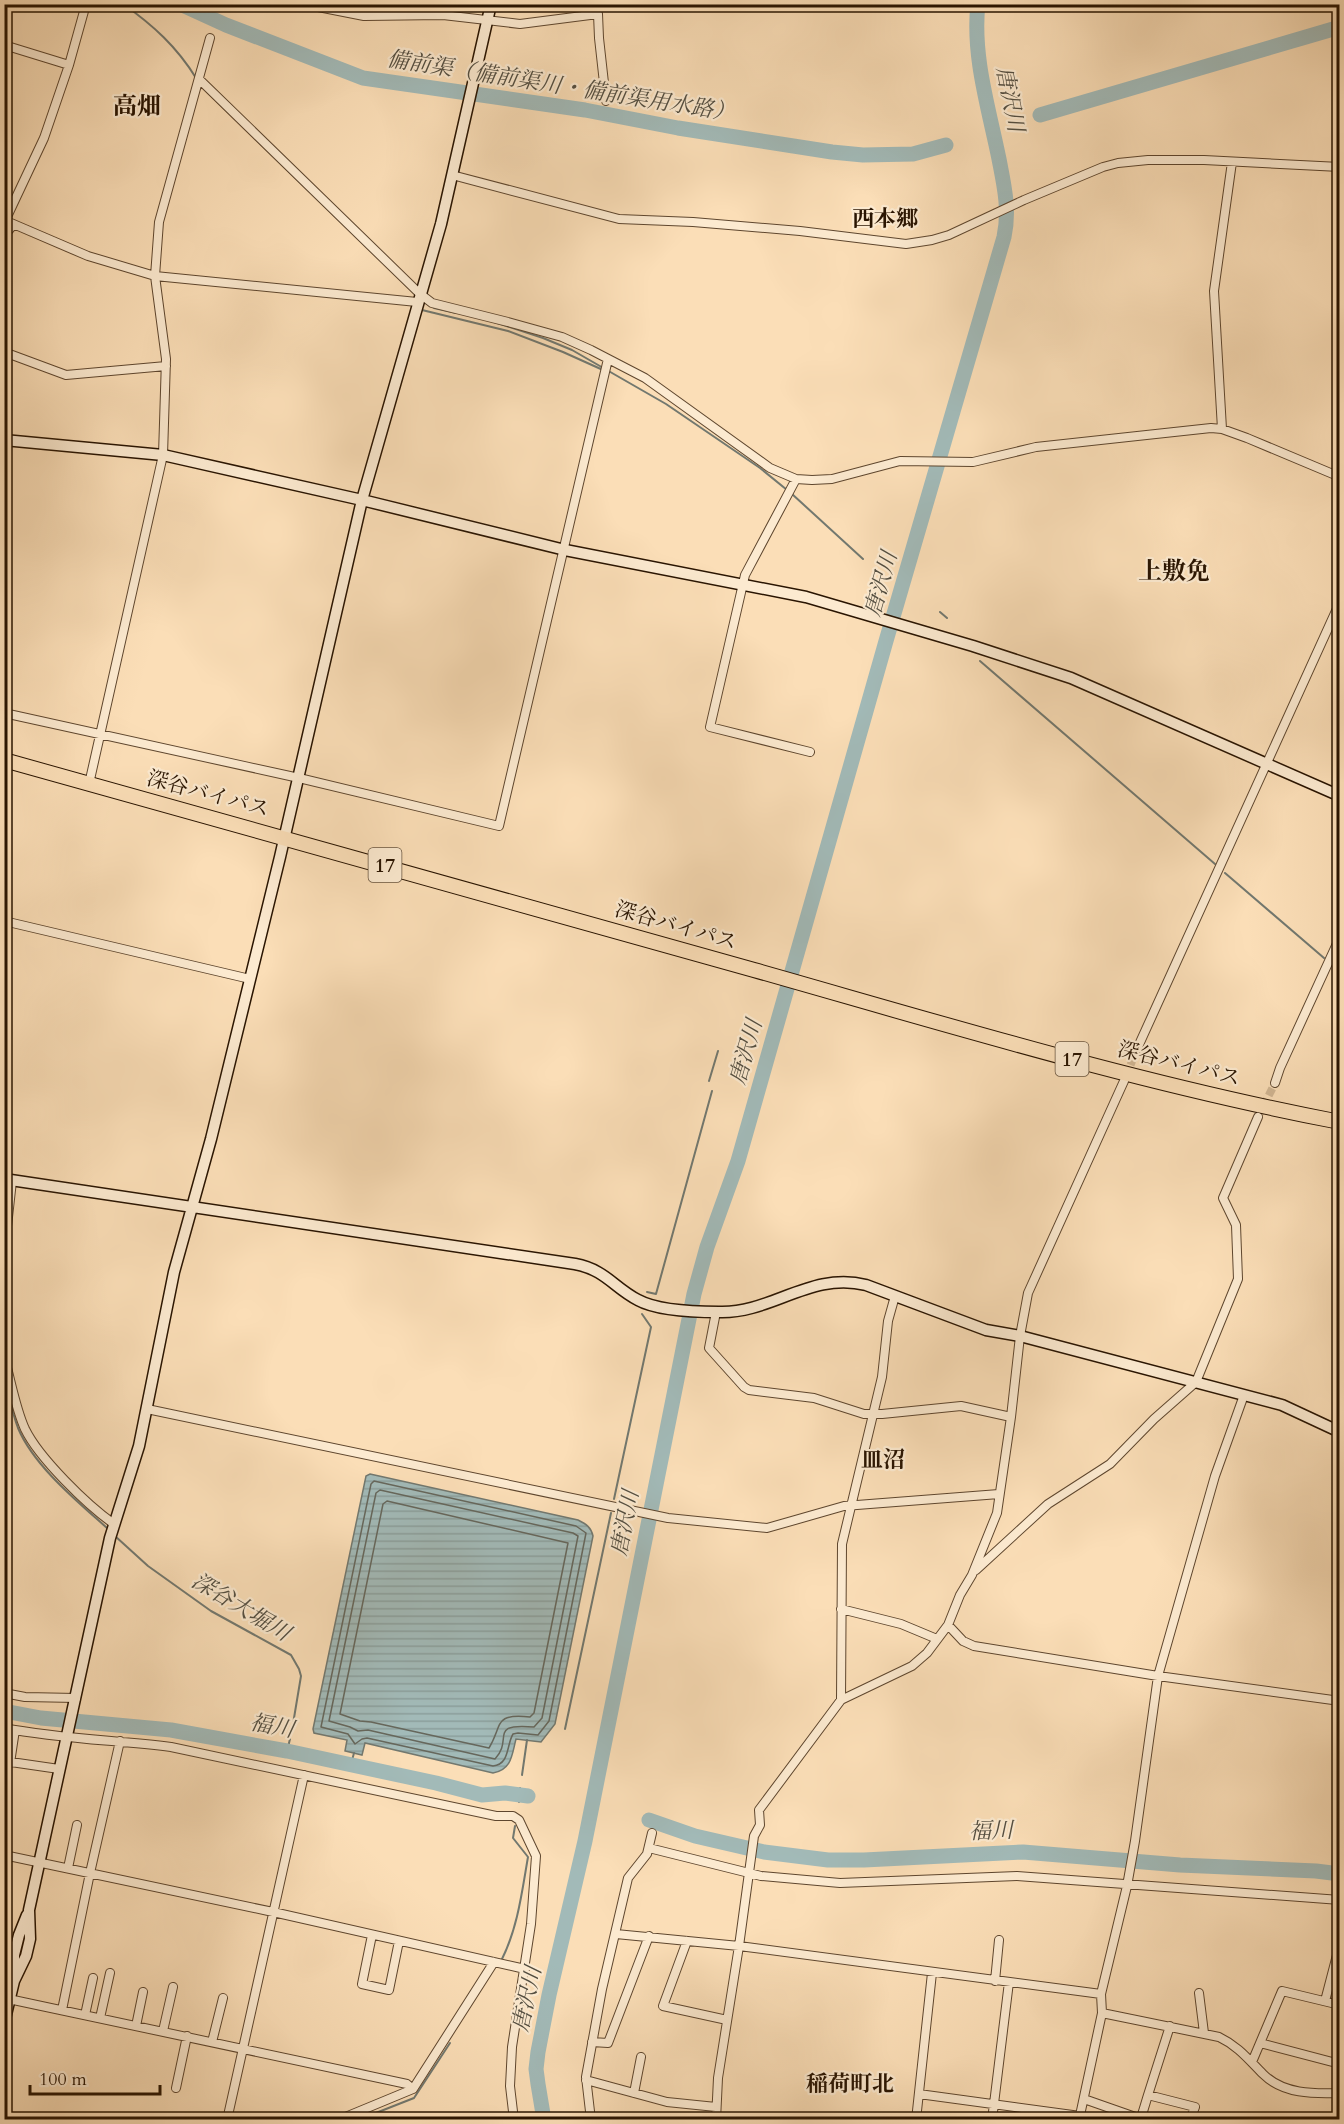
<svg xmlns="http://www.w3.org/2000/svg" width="1344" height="2124" font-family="Cardo,'Noto Serif JP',serif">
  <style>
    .water { fill: url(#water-rules); stroke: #72786f; stroke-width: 1.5 }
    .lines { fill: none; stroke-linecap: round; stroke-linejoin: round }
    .shore { stroke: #66675c; stroke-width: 1.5 }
    .stream { stroke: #72786f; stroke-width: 2 }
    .river { stroke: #a2bab8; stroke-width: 15 }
    .street-tunnel { stroke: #d1b693; stroke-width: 8; stroke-dasharray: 8 4; stroke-linecap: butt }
    .street-casing { stroke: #5e462e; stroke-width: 10 }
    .secondary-casing { stroke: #291401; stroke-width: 13 }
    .highway-casing { stroke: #291401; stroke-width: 16 }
    .street { stroke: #fcead0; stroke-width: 8 }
    .secondary { stroke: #fcead0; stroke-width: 10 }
    .highway { stroke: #fbdeb7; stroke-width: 14 }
    .labels { text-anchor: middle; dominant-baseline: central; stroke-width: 4.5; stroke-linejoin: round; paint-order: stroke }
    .shield { fill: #fcead0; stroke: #68543f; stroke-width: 1.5 }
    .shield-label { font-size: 20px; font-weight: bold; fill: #291401 }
    .street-label { font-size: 21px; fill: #291401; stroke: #fcead0 }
    .water-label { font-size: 22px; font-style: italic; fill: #534e41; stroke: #fcead0 }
    .neighbourhood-label { font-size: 22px; font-weight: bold; fill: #291401; stroke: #fcead0 }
    .quarter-label { font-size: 24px; font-weight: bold; fill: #291401; stroke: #fcead0 }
  </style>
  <defs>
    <pattern id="water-rules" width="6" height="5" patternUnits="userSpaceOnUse" patternTransform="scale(1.5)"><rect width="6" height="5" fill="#a2bab8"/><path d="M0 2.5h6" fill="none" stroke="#8c9f9c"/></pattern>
  </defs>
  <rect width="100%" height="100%" fill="#fbdeb7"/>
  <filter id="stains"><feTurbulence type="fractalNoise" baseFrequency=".00333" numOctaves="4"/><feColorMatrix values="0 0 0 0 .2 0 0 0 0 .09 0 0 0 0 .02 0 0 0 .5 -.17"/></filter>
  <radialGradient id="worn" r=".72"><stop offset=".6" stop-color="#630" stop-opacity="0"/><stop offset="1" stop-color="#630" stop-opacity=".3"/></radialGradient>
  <path class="water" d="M370,1474L578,1520C586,1524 591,1527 593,1536L555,1724L541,1742L516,1739C512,1754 512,1770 493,1773L365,1743L362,1755L345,1751L347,1740L314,1733L313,1729L366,1476Z"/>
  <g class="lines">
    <path class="shore" d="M374,1481L576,1526L586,1533L549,1721L538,1735L518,1733L513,1734C506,1746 510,1764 493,1766L367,1738L362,1739L355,1744L348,1734L321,1727L371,1484Z
      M380,1490L573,1533L578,1536L542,1718L534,1727C487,1723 514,1739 495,1759L368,1730L358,1731L350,1727L329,1721L376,1493Z
      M387,1501L568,1543L534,1713L530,1717C493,1713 503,1725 489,1748L371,1722L360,1721L340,1714L383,1504Z"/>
    <path class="stream" d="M123,4C153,25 177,47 196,78
      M201,86L416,295
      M422,301L434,308L456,313
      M422,310L508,331L563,352L603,370
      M491,321L543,338L572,350L666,404L760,468L792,494L863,559
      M940,612L947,618
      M980,661L1215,864
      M1225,873L1324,958
      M1332,965L1340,971
      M709,1081L718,1051
      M647,1292L656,1294L712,1091
      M4,1379C9,1395 12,1412 18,1428C34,1466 77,1501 107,1528
      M614,1499L651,1327L642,1314
      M115,1536L148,1566L211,1611L291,1655L299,1669L301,1676L292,1730
      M565,1729L611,1513
      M287,1751L290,1739
      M351,1764L354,1753
      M522,1775L527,1740
      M519,1802L520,1788
      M502,1959C518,1927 522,1891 528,1857L513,1838L515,1826
      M358,2120L414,2098L450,2043"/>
    <path class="river" d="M180,4L226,25L363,78L585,110L678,128L832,152L863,155L913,154L946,145
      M1040,115L1340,27
      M4,1711L41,1718L171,1730L287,1751L436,1783L482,1795L505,1793L528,1796
      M649,1820L695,1836L764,1852L828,1860H864L1023,1852L1180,1865L1316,1871L1340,1874
      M544,2120L538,2084L536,2069L538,2052L549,1995L585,1841L694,1294L707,1247L738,1161L886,641L1004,237C1010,210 1004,185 999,159C989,109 972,56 978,4"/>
    <path class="street-tunnel" d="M1126,1076L1137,1049
      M1258,1117L1275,1083"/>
    <defs>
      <path id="street" d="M303,4L364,16L443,15L520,24L598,14L599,38L606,101
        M1040,4L1059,7L1084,4
        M223,5V4
        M4,45L69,65
        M199,79L419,293L432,303L508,322L562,337L591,350L645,378L770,468L796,479L812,480L832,479L900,461L973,462L1036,447L1211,428L1222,429L1247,438L1340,477
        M452,175L619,219L693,222L800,231L906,244L932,240L949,235L1024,200L1103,167L1118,163L1148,160H1204L1340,167
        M4,220L88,256L155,276L417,302
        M5,221L44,138L69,65L86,4
        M4,236L13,225
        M4,352L66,375L166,366
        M1222,429L1214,291L1232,162
        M796,479L745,575L710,727L810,752
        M4,713L299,778L499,826L608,359
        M89,784L163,455L166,359L155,276L159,222L210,38
        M4,921L250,979
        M1137,1049L1340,602
        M1275,1083L1280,1068L1340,937
        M4,1253L12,1181
        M716,1312L709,1348L744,1387L749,1390L814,1398L864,1414H882L961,1406L1011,1417
        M4,1357C11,1380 15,1407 25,1429C39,1458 87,1505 114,1524
        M147,1409L668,1518L767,1528L844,1506L999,1494
        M976,1570L1048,1504L1110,1464L1154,1419L1196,1382L1238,1279L1236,1225L1223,1198L1258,1117
        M841,1609L901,1624L937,1639
        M948,1625L963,1641L974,1646L1158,1676L1340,1701
        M4,1693L25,1697L76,1698
        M841,1700L842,1544L882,1377L888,1321L895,1296
        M4,1728C60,1739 115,1740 171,1747L496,1816H513L519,1820L536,1856L531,1924L512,2047L510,2086L514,2120
        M4,1761L59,1769
        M10,1763L15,1730
        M649,1848L761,1876L840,1883L1017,1876L1340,1900
        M4,1855L273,1912L525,1969
        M68,1868L77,1825
        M616,1934L739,1946L1101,1994
        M372,1935L362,1984L389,1990L399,1941
        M687,1941L663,2006L727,2020
        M995,1981L999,1940
        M1199,1993L1204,2033
        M4,1998L407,2084L413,2089
        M1325,2001L1337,1955
        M62,2010L90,1873L120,1741
        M1102,2013L1219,2037C1238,2046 1248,2059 1263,2074C1283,2094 1313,2094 1340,2093
        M85,2015L93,1978
        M100,2018L110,1973
        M136,2026L143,1992
        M163,2031L173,1987
        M212,2042L223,1998
        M592,2042L608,2043L649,1936
        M1260,2043L1340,2064
        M1252,2062L1282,1991L1340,2005
        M586,2080L667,2102L716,2107
        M176,2088L187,2036
        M634,2093L641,2057
        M919,2094L1080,2116
        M1148,2095L1170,2026
        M1084,2099L1144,2120
        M1141,2118L1148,2095L1195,2107L1190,2120
        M227,2120L304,1775
        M338,2120L413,2089L494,1962
        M591,2120L586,2077L602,1989L628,1878L647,1854L652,1833
        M716,2120L718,2078L739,1946L754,1836L760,1825L759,1810L841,1700L912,1666L927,1653L948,1625L960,1595L972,1575L997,1513L1011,1417L1020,1336L1028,1293L1124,1081
        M916,2120L932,1973
        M992,2120L1009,1982
        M1079,2120L1102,2013L1101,1994L1127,1886L1135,1841L1158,1676L1215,1476L1244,1395"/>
      <path id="secondary" d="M4,440L163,455L362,500L565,550L806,597L973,646L1071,678L1340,796
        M4,1179L575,1264C606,1270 613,1287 638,1300C658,1311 696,1312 719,1312C771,1314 811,1271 866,1285L986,1330L1020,1336L1282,1405L1340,1432
        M14,1981L26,1956L30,1939L29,1910L110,1538L139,1446L174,1272L211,1139L280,857L362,500L441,224L491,4
        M4,2023L14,1981V1955L19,1935L27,1915"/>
      <path id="highway" d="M4,760C255,830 505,899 754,970C948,1025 1141,1084 1340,1122"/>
    </defs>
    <use href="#street" class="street-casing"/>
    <use href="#secondary" class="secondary-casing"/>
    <use href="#highway" class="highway-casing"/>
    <use href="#street" class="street"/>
    <use href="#secondary" class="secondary"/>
    <use href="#highway" class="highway"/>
  </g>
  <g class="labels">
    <g class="shield">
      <rect x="368.5" y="848" width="33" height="34" rx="4.5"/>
      <rect x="1055.5" y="1042" width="33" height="34" rx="4.5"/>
    </g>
    <g class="shield-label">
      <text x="385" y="865">17</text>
      <text x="1072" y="1059">17</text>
    </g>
    <g class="street-label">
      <text transform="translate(208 794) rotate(15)">深谷バイパス</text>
      <text transform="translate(676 926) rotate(16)">深谷バイパス</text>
      <text transform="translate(1179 1064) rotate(14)">深谷バイパス</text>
    </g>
    <g class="water-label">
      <text transform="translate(561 86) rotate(9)">備前渠（備前渠川・備前渠用水路）</text>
      <text transform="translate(1010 99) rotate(79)">唐沢川</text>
      <text transform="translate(881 584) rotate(-74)">唐沢川</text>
      <text transform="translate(746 1052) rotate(-74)">唐沢川</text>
      <text transform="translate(625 1523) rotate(-79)">唐沢川</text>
      <text transform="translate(241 1607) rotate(31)">深谷大堀川</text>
      <text transform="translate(272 1726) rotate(11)">福川</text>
      <text transform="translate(991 1831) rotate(-2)">福川</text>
      <text transform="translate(527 1999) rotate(-78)">唐沢川</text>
    </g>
    <g class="neighbourhood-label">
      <text x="885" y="219">西本郷</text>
      <text x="883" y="1460">皿沼</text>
      <text x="850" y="2084">稲荷町北</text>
    </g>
    <g class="quarter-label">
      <text x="137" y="106">高畑</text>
      <text x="1174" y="571">上敷免</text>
    </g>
  </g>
  <rect width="1344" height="2124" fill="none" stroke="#fbdeb7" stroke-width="24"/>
  <rect x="6" y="6" width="1332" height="2112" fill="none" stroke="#291401" stroke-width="3"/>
  <rect x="12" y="12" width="1320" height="2100" fill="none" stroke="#291401" stroke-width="1.5"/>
  <path d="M30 2085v9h130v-9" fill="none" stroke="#291401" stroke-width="3"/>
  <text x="39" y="2085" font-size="18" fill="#291401" stroke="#fcead0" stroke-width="4.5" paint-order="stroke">100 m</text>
  <rect width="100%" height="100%" filter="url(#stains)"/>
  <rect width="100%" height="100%" fill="url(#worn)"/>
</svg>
